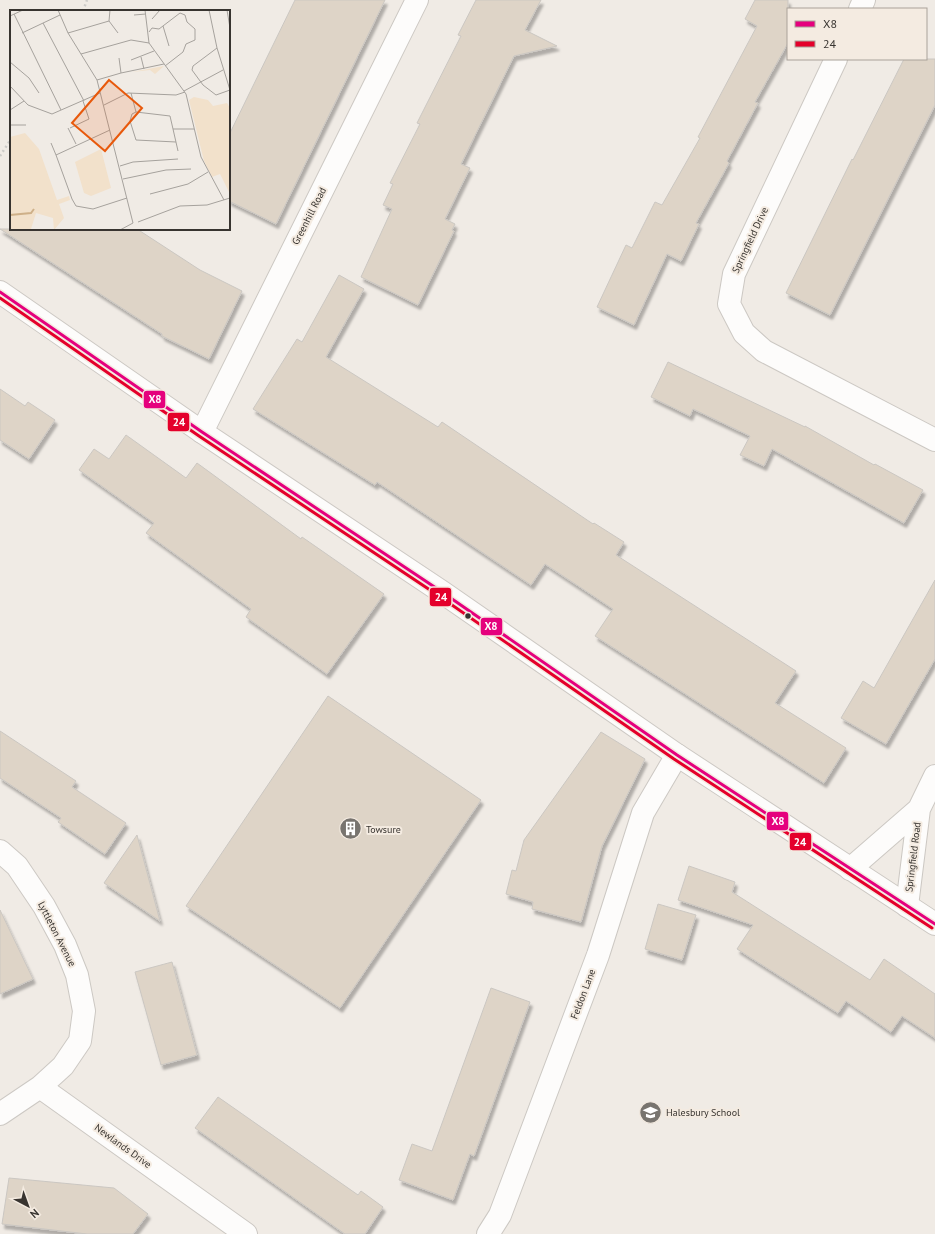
<svg xmlns="http://www.w3.org/2000/svg" width="935" height="1234" font-family="'PT Sans',sans-serif">
  <style>
    .building { fill: #ded4c7; stroke: #cbc7c2; filter: url(#shadow) }
    .lines { fill: none; stroke-linecap: round; stroke-linejoin: round }
    .street-casing { stroke: #ccc8c3; stroke-width: 24 }
    .secondary-casing { stroke: #ccc8c3; stroke-width: 24 }
    .primary-casing { stroke: #ccc8c3; stroke-width: 24 }
    .path { stroke: #cccbc8; stroke-width: 2.5; stroke-dasharray: 2 3; stroke-linecap: butt }
    .street { stroke: #fdfcfb; stroke-width: 22 }
    .secondary { stroke: #fdfcfb; stroke-width: 22 }
    .primary { stroke: #fdfcfb; stroke-width: 22 }
    .bus-1-casing { stroke: #f4ebe1; stroke-width: 6 }
    .bus-2-casing { stroke: #f4ebe1; stroke-width: 6 }
    .bus-1 { stroke: #e5007d; stroke-width: 3 }
    .bus-2 { stroke: #e4002b; stroke-width: 3 }
    .bus-dot { fill: #383430; stroke: #f4ebe1; stroke-width: 1.5 }
    .labels { text-anchor: middle; dominant-baseline: central; stroke-width: 4; stroke-linejoin: round; paint-order: stroke }
    .street-label { font-size: 10px; fill: #383430; stroke: #f4ebe1 }
    .poi-label { font-size: 10px; fill: #383430; stroke: #f4ebe1; text-anchor: start }
    .inset-river { fill: none; stroke: #ceb089; stroke-width: 2 }
    .inset-road { fill: none; stroke: #a6a29d; stroke-width: 1 }
    .view { fill: #e8590c; fill-opacity: 0.15; stroke: #e8590c; stroke-width: 2 }
    .inset-edge { fill: none; stroke: #383430; stroke-width: 2 }
    .line-badge { stroke: #f4ebe1; stroke-width: 1.5 }
    .badge-label { font-size: 11px; text-anchor: middle; font-weight: bold; fill: #fff }
  </style>
  <defs>
    <filter id="shadow"><feDropShadow dx="2.5" dy="4.5" stdDeviation="1" flood-color="#0004"/></filter>
  </defs>
  <rect width="100%" height="100%" fill="#f0ebe5"/>
  <path class="building" d="M295,0H385L276,224L229,201V135Z
    M476,0H541L525,30L557,46L514,56L461,164L470,168L445,219L455,224L452,230L454,231L418,305L361,277L392,209L383,205L393,184L390,183L420,124L417,123L461,36L458,35Z
    M755,0H788V43L755,102L758,103L727,161L729,163L696,223L699,224L681,261L667,254L634,325L597,307L626,245L632,248L655,202L662,205L700,138L698,137L757,26L745,19Z
    M904,59H935V105L830,315L786,293L852,159L853,160Z
    M0,229H137L200,270L242,291L209,359L162,336V334Z
    M339,275L364,289L326,357L438,427L442,422L593,524L594,523L624,542L616,555L796,671L775,703L846,748L824,783L595,636L613,609L545,564L531,585L377,482L375,485L253,409L297,339L302,342Z
    M668,362L805,427V426L874,465L875,464L923,490L904,523L772,449L764,466L740,455L750,436L693,409L690,416L651,397Z
    M0,389L25,406L28,402L55,420L29,459L0,440Z
    M126,435L186,478L197,463L301,539L302,537L384,594L327,674L246,617L251,609L146,533L154,523L79,470L94,449L109,459Z
    M935,580V659L886,744L841,718L863,681L874,688Z
    M328,696L481,800L340,1008L186,906Z
    M0,731L76,781L72,787L126,823L105,854L58,822L61,818L0,778Z
    M601,732L645,759L602,846L581,922L532,909L533,902L506,894L512,870L516,871L524,840Z
    M137,835L160,921L104,883Z
    M689,866L735,882L732,892L870,980L884,959L935,994V1038L902,1016L891,1032L846,1001L838,1013L737,949L753,925L678,900Z
    M658,904L696,915L682,960L645,949Z
    M0,910L33,979L0,994Z
    M172,962L197,1055L161,1065L135,972Z
    M491,988L530,1002L474,1156L470,1154L453,1200L399,1180L412,1144L432,1151Z
    M218,1097L358,1195L361,1191L383,1207L365,1234H345L195,1128Z
    M9,1178L114,1188L148,1214L133,1234H87L2,1224Z"/>
  <g class="lines">
    <defs>
      <path id="street" d="M860,9L864,0
        M836,59L734,274L729,304L744,333L764,351L935,440
        M202,432L417,0
        M0,851L17,866L44,906L65,945L77,975L84,1011L80,1041L63,1066L40,1087
        M0,1114L40,1087L246,1234
        M488,1234L500,1215L598,955L643,813L677,755"/>
      <path id="secondary" d="M850,869L919,809
        M907,906L919,809L935,776"/>
      <path id="primary" d="M0,292L202,432L442,592L677,755L935,924"/>
    </defs>
    <use href="#street" class="street-casing"/>
    <use href="#secondary" class="secondary-casing"/>
    <use href="#primary" class="primary-casing"/>
    <path class="path" d="M83,11L87,0
      M0,156L11,139"/>
    <use href="#street" class="street"/>
    <use href="#secondary" class="secondary"/>
    <use href="#primary" class="primary"/>
    <defs>
      <path id="bus-1" d="M0,292L202,432L442,592L677,755L935,924"/>
      <path id="bus-2" d="M0,298L199,436L439,596L674,759L932,928"/>
    </defs>
    <use href="#bus-1" class="bus-1-casing"/>
    <use href="#bus-2" class="bus-2-casing"/>
    <use href="#bus-1" class="bus-1"/>
    <use href="#bus-2" class="bus-2"/>
  </g>
  <defs>
    <symbol id="building-disc" viewBox="-11 -11 22 22"><circle r="9.5" fill="#78746f" stroke="#f4ebe1"/><path d="M-4-6H4V6H1V3H-1V6H-4ZM-2.5-4.3h1.7v1.8h-1.7ZM.8-4.3h1.7v1.8H.8ZM-2.5-1h1.7V.8h-1.7ZM.8-1h1.7V.8H.8Z" fill="#fff"/></symbol>
    <symbol id="school-disc" viewBox="-11 -11 22 22"><circle r="9.5" fill="#78746f" stroke="#f4ebe1"/><path d="M0-5L7-2L0 1L-7-2ZM-4 1L0 2.5L4 1V4Q0 6-4 4Z" fill="#fff"/></symbol>
  </defs>
  <g fill-rule="evenodd">
    <use href="#building-disc" x="338" y="816" width="25" height="25"/>
    <use href="#school-disc" x="638" y="1100" width="25" height="25"/>
  </g>
  <circle class="bus-dot" cx="468" cy="616" r="3.5"/>
  <g class="labels">
    <g class="street-label">
      <text transform="translate(309 216) rotate(-63)">Greenhill Road</text>
      <text transform="translate(750 240) rotate(-65)">Springfield Drive</text>
      <text transform="translate(913 857) rotate(-83)">Springfield Road</text>
      <text transform="translate(57 934) rotate(63)">Lyttleton Avenue</text>
      <text transform="translate(583 994) rotate(-69)">Feldon Lane</text>
      <text transform="translate(123 1146) rotate(36)">Newlands Drive</text>
    </g>
    <g class="poi-label">
      <text x="366" y="829">Towsure</text>
      <text x="666" y="1112">Halesbury School</text>
    </g>
  </g>
  <g transform="translate(10 10)">
    <rect width="220" height="220" fill="#f0ebe5"/>
    <path d="M154,56L145,64L140,60L122,62ZM184,87L198,90L203,96L217,93L220,98V184L210,164L202,167L194,151L179,90ZM15,123L29,139L47,190L59,186L60,190L49,194L54,208L44,220L43,208L26,203L21,219L0,220V127ZM91,139L101,178L81,186L74,183L65,152Z" fill="#f2e1cb"/>
    <path class="inset-river" d="M0,205L21,203L24,199"/>
    <path class="inset-road" d="M48,0L58,23L87,70L123,213M100,0L99,11L108,23M135,0L139,33L176,84L191,147L214,190M199,0L207,38L220,80M217,0L220,18M4,4L51,100M124,5L136,4M0,6L13,0M142,9L150,0M33,13L74,91M153,16L159,36M139,22L142,18L149,19L170,3L175,5L177,12L185,19V30L176,34L173,42L155,56M12,23L50,5M58,23L99,11M207,38L183,56L182,60L193,75L206,85L220,80M71,44L121,30L139,33M131,47L134,59M121,50L144,41M0,52L19,68L29,83M111,63L154,54M87,70L111,63L109,48M0,76L18,95L42,104L90,83M174,81L213,60M121,83L126,102L160,106L163,119H184M94,95L118,83L166,85L175,82M0,100L14,91M126,102L122,104L120,111L126,130L166,132M0,115H16M58,118L66,134M60,118L79,109L73,91M163,119L168,141M100,120L46,145L62,189L66,196L83,199L117,188M41,133L46,145M110,156L123,152L168,149M113,169L156,160L181,159M140,184L178,174L198,162M128,212L170,196L197,195L220,188M110,220L123,213"/>
    <path class="view" d="M99,70L132,98L95,141L62,113Z"/>
    <rect width="220" height="220" class="inset-edge"/>
  </g>
  <g class="line-badge">
    <rect x="143" y="390" width="23" height="19" rx="4" fill="#e5007d"/>
    <rect x="167" y="412" width="23" height="20" rx="4" fill="#e4002b"/>
    <rect x="429" y="587" width="23" height="20" rx="4" fill="#e4002b"/>
    <rect x="480" y="617" width="23" height="19" rx="4" fill="#e5007d"/>
    <rect x="766" y="811" width="23" height="20" rx="4" fill="#e5007d"/>
    <rect x="789" y="832" width="23" height="19" rx="4" fill="#e4002b"/>
  </g>
  <g class="badge-label">
    <text x="155" y="403">X8</text>
    <text x="179" y="426">24</text>
    <text x="441" y="601">24</text>
    <text x="491" y="630">X8</text>
    <text x="778" y="825">X8</text>
    <text x="800" y="846">24</text>
  </g>
  <rect x="787" y="8" width="140" height="52" fill="#f4ebe1" stroke="#a9a29a"/>
  <rect x="795" y="21" width="20" height="6" fill="#e5007d" stroke="#a9a29a"/>
  <text x="823" y="28" font-size="12" fill="#383430">X8</text>
  <rect x="795" y="41" width="20" height="6" fill="#e4002b" stroke="#a9a29a"/>
  <text x="823" y="48" font-size="12" fill="#383430">24</text>
  <g transform="translate(28 1206) rotate(139)" stroke="#f4ebe1" stroke-width="3" paint-order="stroke">
  <path d="M0-3L7 15L0 10L-7 15Z" fill="#383430"/>
  <text y="-6" font-size="11" font-weight="bold" text-anchor="middle" fill="#383430">N</text>
  </g>
</svg>
